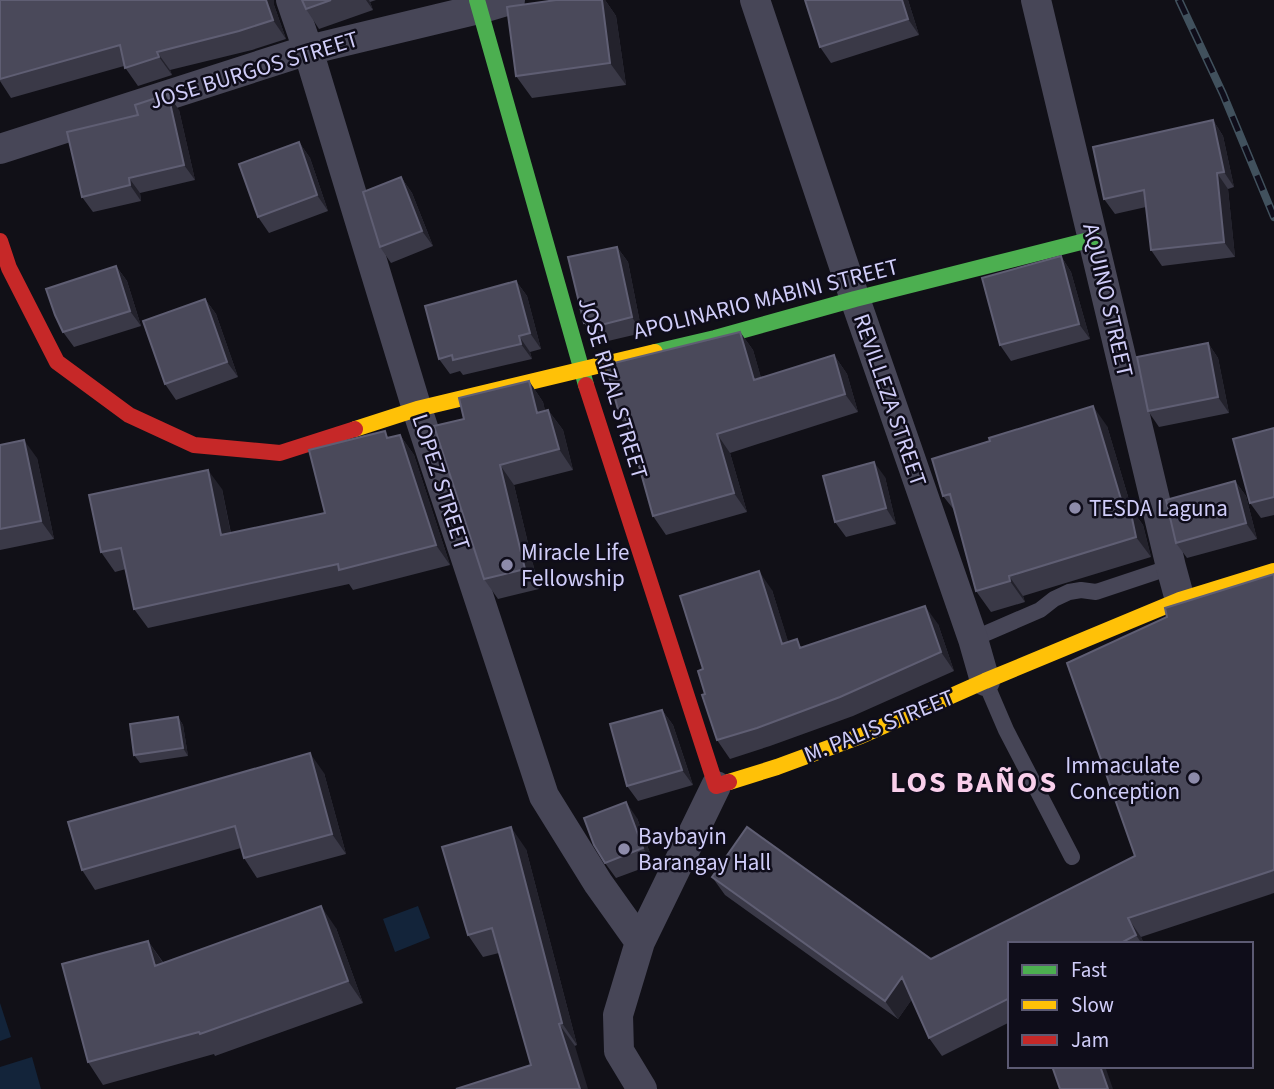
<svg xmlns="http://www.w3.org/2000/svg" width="1274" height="1089" font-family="'Source Sans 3',sans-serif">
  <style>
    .water { fill: #13243a }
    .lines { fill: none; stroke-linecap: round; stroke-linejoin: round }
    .lane { stroke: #474657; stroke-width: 16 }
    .street { stroke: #474657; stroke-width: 30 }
    .fast { stroke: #4caf50; stroke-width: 16 }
    .slow { stroke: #ffc107; stroke-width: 16 }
    .jam { stroke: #c62828; stroke-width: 16 }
    .rail-casing { stroke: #41515d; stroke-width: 8 }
    .rail { stroke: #0f0d1a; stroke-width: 5; stroke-dasharray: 16; stroke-linecap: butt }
    .wall { fill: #3a3947 }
    .shaded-wall { fill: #23222c }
    .building { fill: #4a495a; stroke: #5f5e73; stroke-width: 2 }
    .poi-dot { fill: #8d8baa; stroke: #0f0d1a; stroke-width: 2.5 }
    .labels { text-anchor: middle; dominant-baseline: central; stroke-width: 5; stroke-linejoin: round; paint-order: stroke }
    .street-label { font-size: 23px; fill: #d0cdf9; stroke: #0f0d1a }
    .poi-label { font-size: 23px; fill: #d0cdf9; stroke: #0f0d1a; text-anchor: start }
    .district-label { font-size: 30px; font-weight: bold; letter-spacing: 2px; fill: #f9cfeb; stroke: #0f0d1a }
  </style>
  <rect width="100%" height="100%" fill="#111017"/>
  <path class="water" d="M418,906L430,938L395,952L383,919Z
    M0,1003L11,1037L0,1041Z
    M32,1057L41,1089H0V1067Z"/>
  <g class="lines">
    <path class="lane" d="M973,639L1040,610L1054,599L1069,592L1081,590L1096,592L1171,567
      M985,681L1006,730L1072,857"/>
    <path class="street" d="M291,0L308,50L417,409L544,796L598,883L640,942
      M755,0L855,299L973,639L985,681
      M1036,0L1171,567L1180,600
      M0,149L308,50L479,9L510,0
      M642,1089L619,1051L618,1015L640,942L716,786"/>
    <path class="fast" d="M477,0L586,385
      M655,352L715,338L855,299L1093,239"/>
    <path class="slow" d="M355,429L417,409L655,352
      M729,782L777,767L861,736L985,681L1180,600L1274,571"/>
    <path class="jam" d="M0,241L9,268L57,362L129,415L194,445L280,453L355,429
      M586,385L716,786L729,782"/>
    <defs>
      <path id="rail" d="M1179,0L1223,94L1274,217"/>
    </defs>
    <use href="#rail" class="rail-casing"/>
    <use href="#rail" class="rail"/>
  </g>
  <path class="wall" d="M0,0L274,5L286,39L252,50L170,70L172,75L138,86L124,66L11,98L0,81Z
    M302,0H376L370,2L373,10L319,29L306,9Z
    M556,0H605L616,16L626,85L532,98L516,76Z
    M805,0H908L919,35L831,63L820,47Z
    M179,110L195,180L140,193L141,201L93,212L82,197Z
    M1213,120L1223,136L1234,187L1228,189L1235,257L1162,266L1151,250L1146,207L1115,214L1104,199Z
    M299,142L310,158L328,211L269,233L258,217Z
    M401,177L412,193L433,246L391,263L380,247Z
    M617,247L628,262L642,333L608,341L605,336L595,338L584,323Z
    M1061,256L1071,272L1090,339L1011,361L1000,345Z
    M116,266L127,281L141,326L74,347L63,332Z
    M516,281L527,296L541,349L530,352L532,359L463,375L460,371L450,374L439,359Z
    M205,299L216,314L238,377L176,400L165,384Z
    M740,332L753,350L761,378L834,355L847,374L858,412L730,453L747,512L666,535L653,516L628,430L620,417Z
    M1208,343L1218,358L1229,413L1159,427L1148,411Z
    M529,381L543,402L545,411L548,410L563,430L573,470L514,485L539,589L498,599L484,579L464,419Z
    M1107,426L1132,510L1143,525L1151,557L1023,596L1025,602L991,612L976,591L955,511L943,496Z
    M1274,428V515L1261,518L1250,503Z
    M400,435L414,455L450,565L353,590L349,584L148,628L134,609L126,569L115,572L101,552L222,489L231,533L325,513L390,438Z
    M0,445L37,458L54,539L0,550Z
    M885,477L896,524L846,537L835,522Z
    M1235,481L1246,496L1257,539L1187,558L1176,543Z
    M1274,574V893L1141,937L1144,944H1010V1022L942,1056L929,1038L912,999L898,1019L725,895L712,877L931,959L1135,856Z
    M772,590L788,642L802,647L938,624L954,671L853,716L770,746L730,759L717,740L705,694L703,669Z
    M662,710L673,725L693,785L638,801L627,786Z
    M178,717L183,725L188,756L140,763L134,755Z
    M324,773L346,854L257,878L244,858L241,848L95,890L82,870Z
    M637,818L654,864L616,878L605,863Z
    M526,849L577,1045L531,1065L499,953L483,957L468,935Z
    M336,928L363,1003L215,1056L214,1054L103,1085L88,1062L148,941L163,962Z"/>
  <path class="shaded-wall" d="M266,0H274V5L286,39L273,20Z
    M366,0H369L370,2L373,10Z
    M602,0H605L616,16L626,85L610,63Z
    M902,0H908L919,35L908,19Z
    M157,52L170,70L172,75L159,57Z
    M168,94L179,110L195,180L184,165Z
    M1213,120L1223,136L1234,187L1224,172Z
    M299,142L310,158L328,211L317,195Z
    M1217,173L1228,189L1235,257L1224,242Z
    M401,177L412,193L433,246L422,231Z
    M129,178L140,193L141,201L130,185Z
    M617,247L628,262L642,333L632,317Z
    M1061,256L1071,272L1090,339L1079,324Z
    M116,266L127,281L141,326L130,311Z
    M516,281L527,296L541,349L530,333Z
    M205,299L216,314L238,377L227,362Z
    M740,332L753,350L767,398L754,380Z
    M519,336L530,352L532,359L521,344Z
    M1208,343L1218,358L1229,413L1218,397Z
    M834,355L847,374L858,412L845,394Z
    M529,381L543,402L551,433L537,413Z
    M1093,406L1107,426L1132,510L1143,525L1151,557L1136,537L1123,506Z
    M548,410L563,430L573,470L559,449Z
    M717,434L730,453L747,512L734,493Z
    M400,435L414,455L450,565L436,545Z
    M24,440L37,458L54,539L41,521Z
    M874,462L885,477L896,524L886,508Z
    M500,465L514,485L539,589L525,569Z
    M208,470L222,489L235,555L221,535Z
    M1235,481L1246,496L1257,539L1246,523Z
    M759,571L772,590L795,663L782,644Z
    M1009,576L1023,596L1025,602L1010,581Z
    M925,606L938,624L954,671L941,652Z
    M662,710L673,725L693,785L682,770Z
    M178,717L183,725L188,756L183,748Z
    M310,753L324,773L346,854L332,834Z
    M626,802L637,818L654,864L643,848Z
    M511,827L526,849L577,1045L562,1023Z
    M321,906L336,928L363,1003L348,981Z
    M1128,918L1141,937L1144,944H1142L1136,935Z
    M148,941L163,963L155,966Z
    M902,977L915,995L898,1019L885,1001Z
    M559,1024L575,1046L588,1089H580Z
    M1100,1066H1105L1113,1089H1108Z"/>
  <path class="building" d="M0,0H266L273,20L239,31L157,52L159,57L125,68L120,45L0,79Z
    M302,0H331L306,9Z
    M556,0H602L610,63L516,76L507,7Z
    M805,0H902L908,19L820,47Z
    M168,94L184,165L129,178L130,185L82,197L67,132L138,115L135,105Z
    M1213,120L1224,172L1217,173L1224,242L1151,250L1144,190L1104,199L1093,147Z
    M299,142L317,195L258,217L239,164Z
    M401,177L422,231L380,247L363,192Z
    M617,247L632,317L597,326L596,320L584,323L568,257Z
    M1061,256L1079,324L1000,345L982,278Z
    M116,266L130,311L63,332L55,315L46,289Z
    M516,281L530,333L519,336L521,344L453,360L452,355L439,359L425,306Z
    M205,299L227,362L165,384L143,321Z
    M740,332L754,380L834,355L845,394L717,434L734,493L653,516L625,416L620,417L606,365Z
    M1208,343L1218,397L1148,411L1137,357Z
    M529,381L537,413L548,410L559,449L500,465L525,569L484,579L434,426L464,419L459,398Z
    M1093,406L1123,506L1129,504L1136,537L1009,576L1010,581L976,591L950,494L943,496L932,459L990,441L989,438Z
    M1274,428V497L1250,503L1233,439Z
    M385,431L387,438L400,435L436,545L339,570L338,564L134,609L121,548L101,552L89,495L208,470L221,535L325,513L309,450Z
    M24,440L41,521L0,529V445Z
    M874,462L886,508L835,522L823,476Z
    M1235,481L1246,523L1176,543L1166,500Z
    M759,571L782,644L797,639L800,648L925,606L941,652L840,697L757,728L717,740L702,695L705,694L698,671L703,669L680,596Z
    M1274,574V870L1128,918L1136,935L1119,944H1010V998L929,1038L902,977L885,1001L712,877L747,827L931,959L1135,856L1067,663L1167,617L1165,608Z
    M662,710L682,770L627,786L610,724Z
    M178,717L183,748L134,755L130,724Z
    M310,753L332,834L244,858L235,826L82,870L68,822Z
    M626,802L643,848L605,863L594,845L584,818Z
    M511,827L562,1023L559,1024L580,1089H456L531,1065L492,928L468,935L442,847Z
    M321,906L348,981L200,1034L199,1032L88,1062L62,964L148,941L155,966Z
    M1052,1066H1100L1108,1089H1060Z"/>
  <g class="poi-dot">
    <circle cx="1075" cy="508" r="7"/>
    <circle cx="507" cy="565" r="7"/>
    <circle cx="1194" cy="778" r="7"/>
    <circle cx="624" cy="849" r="7"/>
  </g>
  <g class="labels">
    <g class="street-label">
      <text transform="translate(254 70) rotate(-17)">JOSE BURGOS STREET</text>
      <text transform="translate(766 299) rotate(-14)">APOLINARIO MABINI STREET</text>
      <text transform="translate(1108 300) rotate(77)">AQUINO STREET</text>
      <text transform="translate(613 388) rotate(73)">JOSE RIZAL STREET</text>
      <text transform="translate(890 400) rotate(71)">REVILLEZA STREET</text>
      <text transform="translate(441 482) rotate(72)">LOPEZ STREET</text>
      <text transform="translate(879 726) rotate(-22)">M. PALIS STREET</text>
    </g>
    <g class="poi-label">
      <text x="1089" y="508">TESDA Laguna</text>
      <text x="521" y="552">Miracle Life<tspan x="521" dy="26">Fellowship</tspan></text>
      <text x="1180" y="765" text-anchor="end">Immaculate<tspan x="1180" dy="26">Conception</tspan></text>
      <text x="638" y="836">Baybayin<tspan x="638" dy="26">Barangay Hall</tspan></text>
    </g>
    <g class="district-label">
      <text x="974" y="782">LOS BAÑOS</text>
    </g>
  </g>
  <rect x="1008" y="942" width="245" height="126" fill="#0f0d1a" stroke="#5c5a73" stroke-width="2"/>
  <rect x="1022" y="965" width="35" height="10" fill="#4caf50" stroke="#5c5a73" stroke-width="2"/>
  <text x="1071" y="977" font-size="21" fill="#d0cdf9">Fast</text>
  <rect x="1022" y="1000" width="35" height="10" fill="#ffc107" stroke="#5c5a73" stroke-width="2"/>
  <text x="1071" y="1012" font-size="21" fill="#d0cdf9">Slow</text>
  <rect x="1022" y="1035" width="35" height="10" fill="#c62828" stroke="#5c5a73" stroke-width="2"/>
  <text x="1071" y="1047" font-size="21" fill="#d0cdf9">Jam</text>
</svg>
